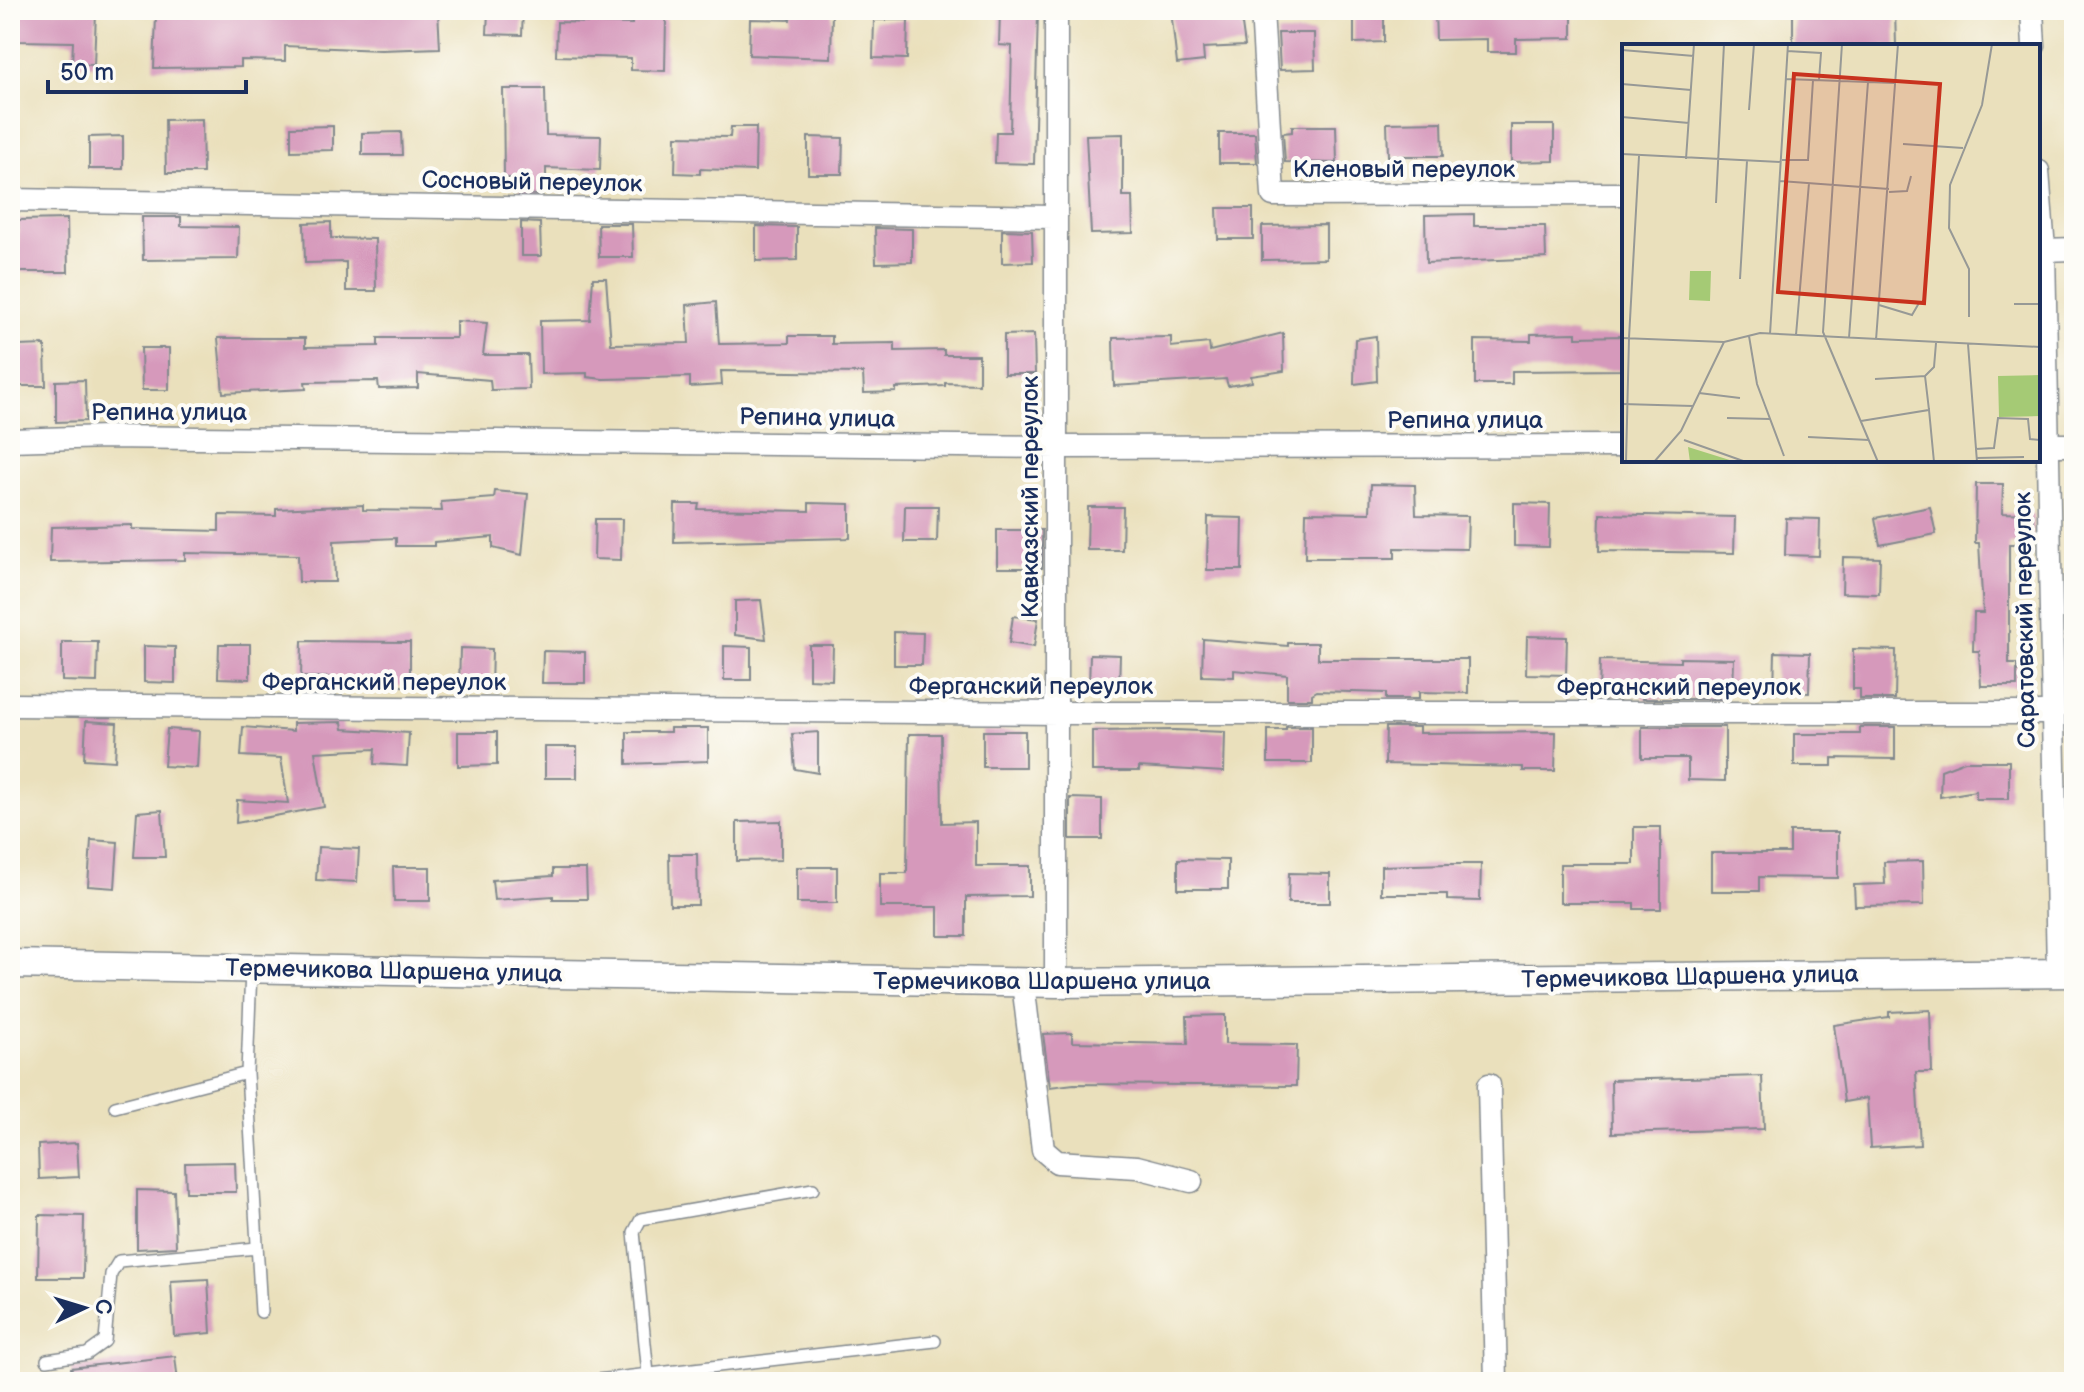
<svg xmlns="http://www.w3.org/2000/svg" width="2084" height="1392" font-family="'Balsamiq Sans',sans-serif">
  <style>
    .building { fill: #d699bb }
    .lines { fill: none; stroke-linecap: round; stroke-linejoin: round }
    .service-casing { stroke: #82888d; stroke-width: 14 }
    .minor-casing { stroke: #82888d; stroke-width: 25 }
    .tertiary-casing { stroke: #82888d; stroke-width: 31 }
    .service { stroke: #fff; stroke-width: 11 }
    .minor { stroke: #fff; stroke-width: 22 }
    .tertiary { stroke: #fff; stroke-width: 28 }
    .labels { text-anchor: middle; dominant-baseline: central; stroke-width: 8; stroke-linejoin: round; paint-order: stroke }
    .street-label { font-size: 24px; fill: #1b2f5e; stroke: #fdfcf7 }
    .inset-road { fill: none; stroke: #979996; stroke-width: 2 }
    .view { fill: #c8321e; fill-opacity: 0.15; stroke: #c8321e; stroke-width: 4 }
    .inset-edge { fill: none; stroke: #1b2f5e; stroke-width: 4 }
  </style>
  <rect width="100%" height="100%" fill="#fdfcf7"/>
  <filter id="ink" filterUnits="userSpaceOnUse"><feTurbulence type="fractalNoise" baseFrequency=".0125" numOctaves="2"/><feDisplacementMap in="SourceGraphic" scale="16" xChannelSelector="R" yChannelSelector="G"/><feConvolveMatrix kernelMatrix="1 2 1 2 8 2 1 2 1" color-interpolation-filters="sRGB"/></filter>
  <filter id="wash" filterUnits="userSpaceOnUse"><feTurbulence type="fractalNoise" baseFrequency=".006" numOctaves="4" result="noise"/><feDisplacementMap in="SourceGraphic" scale="32" xChannelSelector="R" yChannelSelector="G"/><feGaussianBlur stdDeviation="1.8" result="paint"/><feColorMatrix in="noise" values="0 0 0 0 0 0 0 0 0 0 0 0 0 0 0 0 0 1.4 0 .05"/><feComposite in="paint" operator="in"/></filter>
  <g filter="url(#wash)">
    <rect width="100%" height="100%" fill="#eae0bc"/>
    <g id="blocks">
      <path class="building" d="M19,10L96,12L94,65L72,64L73,42L19,41Z
        M250,10H438L440,48L381,50L285,46V61L241,60V67L154,68L156,16H250Z
        M488,10H523L522,35L487,34Z
        M791,10L832,11L831,58L749,55L750,19L790,20Z
        M1171,10H1240L1245,46L1203,48L1204,61L1177,64Z
        M1354,10H1384V42L1354,43Z
        M1435,10H1486V15H1549V10H1572V38L1516,39V52H1487V39L1436,40Z
        M1793,10H1895L1896,46H1793Z
        M1000,11L1038,12L1034,164L995,163L996,132H1010L1012,46L999,45Z
        M632,18H666L665,71L631,70V58L556,56L557,22L632,24Z
        M874,20H908L907,59L873,58Z
        M1278,33H1314L1315,69L1280,70Z
        M503,89H545L546,135L601,136L600,170L546,168V178H540V195L520,194V178H504Z
        M202,119L203,173H166L165,120Z
        M1442,122L1443,156H1388L1387,123Z
        M1511,125H1554V161L1511,162Z
        M333,126V150L291,151V127Z
        M1292,126H1336L1337,163L1285,162L1283,133L1292,132Z
        M731,127H756L755,171L700,169V174L675,173L676,136L730,137Z
        M401,132L402,155H362V133Z
        M1219,133H1255L1257,163H1219Z
        M1123,134V196H1132L1133,233L1091,234L1086,135Z
        M123,136V169H89V137Z
        M808,137L843,138L842,174H808Z
        M1217,208H1253V239H1218Z
        M1474,214V226H1545L1546,258L1426,263L1425,215Z
        M142,217H181V226L239,227L238,259L143,260Z
        M67,219L68,272H19L18,220Z
        M331,222V238L375,239L376,291H346V262L305,263L304,223Z
        M521,222L540,223L541,256H521Z
        M598,224H632L633,257H599Z
        M1326,225V259L1262,260V226Z
        M756,226L797,227V260L756,261Z
        M875,228L912,229V262L876,263Z
        M1002,230L1032,231L1033,262L1002,263Z
        M593,278H606L611,344L689,343L687,305L716,302L719,344L789,343V336H832V344L895,343V351L944,350V355H979V384L945,383V386L896,388V392L864,393L863,373L721,371L722,385L690,387V377L603,379L587,377V373L541,374L540,321L590,320Z
        M456,321L487,323L483,355H528L529,389L491,390L490,380L418,374V388L379,389L378,381L305,382L306,389L223,393L218,338H305V347L378,346V338H456Z
        M1283,333L1284,371L1251,376L1252,382L1228,386L1226,379L1114,386L1113,338L1171,337V347L1209,343L1210,351Z
        M1576,333V337L1624,336V370L1512,371V384H1475V340L1531,341V334Z
        M1034,334L1035,374H1004V335Z
        M1376,336L1377,381L1354,384L1355,339Z
        M45,345L46,386H19L18,346Z
        M141,348H169V390H142Z
        M85,380L86,421L56,422V381Z
        M1371,484L1415,485L1416,515L1468,516L1467,549L1395,548V558H1305L1306,512L1370,513Z
        M1976,484H2003L2002,513L2033,514L2032,544H2009V664H2017V686H1981L1979,651H1973L1974,613H1983L1979,543H1975Z
        M495,491L528,494L522,555L493,548V537L434,542V546H396V538L334,541L335,582H299L298,555L185,553V560L50,562L51,527L132,525V529L219,531V515L276,516V509L363,505V510L442,511L441,502L494,498Z
        M809,503L850,504V538L674,542L675,504H699L698,509L809,511Z
        M1514,503L1550,504L1549,547L1514,546Z
        M905,506H938L937,542H904Z
        M1088,507H1123L1122,550H1087Z
        M1930,507L1936,534L1880,545L1875,518Z
        M1600,514L1735,517L1734,553L1599,551Z
        M1208,517L1243,518L1242,570H1207Z
        M1786,518L1820,519L1819,556L1785,555Z
        M595,519H622L621,560L594,559Z
        M997,530H1042V568H997Z
        M1843,557L1880,558L1879,594L1842,593Z
        M761,600L766,639L735,635V601Z
        M1013,616L1038,619L1034,647L1009,643Z
        M894,632L923,633L922,665H894Z
        M1527,636L1567,637L1566,675L1526,674Z
        M1203,639L1288,646V643H1318V659H1468V693L1419,692V699H1386V693L1317,691L1312,694V699H1287V675L1234,670V677L1202,676Z
        M302,641L410,642V686H369V678L301,677Z
        M62,642H98L97,682L62,681Z
        M219,644H250V679L218,678Z
        M809,645H833L832,680L809,679Z
        M144,646L175,647V683L144,682Z
        M724,646L751,647V680H724Z
        M460,648L492,649L491,689H459Z
        M1853,649L1896,650L1895,699H1860V689H1853Z
        M543,651L585,652V683H542Z
        M1775,652L1810,653L1809,693L1774,692Z
        M1090,654L1120,655L1119,687H1089Z
        M1680,658L1734,659L1733,692H1725V699H1642L1643,695L1599,694L1600,660L1680,662Z
        M86,721L117,723L115,761L84,759Z
        M342,722L343,729L409,733L407,766L374,764L375,749L315,752L324,807L236,823L237,800L288,803L281,758L241,756L243,727L293,731V723Z
        M1286,727H1312V763H1268V730H1286Z
        M1386,727H1419V733L1556,732L1555,771H1523V767L1385,764Z
        M1642,727H1725V781L1688,780V758H1642Z
        M1860,727H1895V759L1832,758V766H1794V734H1860Z
        M670,728H708V761L627,764V732H670Z
        M167,729L199,731L197,768L164,766Z
        M1175,730L1225,732L1224,772L1139,767V771H1092V731Z
        M983,731H1025V767H983Z
        M458,732H497V765L458,766Z
        M818,732V773L795,769L792,734Z
        M909,734H941L942,823L976,822V866H1030V896L966,897V936H938V907H880V873H907Z
        M545,747H577V778H545Z
        M1965,761H2009V799H1976V791L1940,797L1941,770Z
        M1070,798L1102,799V839H1070Z
        M162,810L165,857H134L137,812Z
        M781,821V860L737,861V822Z
        M1634,827H1661V909H1634V903H1560V864H1634Z
        M1790,832H1838V878L1759,877V891H1711V853H1790Z
        M91,840L118,842L115,888L88,886Z
        M318,847L359,849L357,882L316,880Z
        M669,854H697L698,905H670Z
        M1178,859L1228,860V889H1178Z
        M1923,861L1924,905L1855,906L1854,885L1885,884L1884,862Z
        M1448,864H1481L1480,901L1447,900V894H1381V866Z
        M393,867H430V901H394Z
        M797,867H837V903H797Z
        M553,869H586L587,899H553V896L494,900L492,880L553,876Z
        M1289,873L1330,874V903H1288Z
        M1930,1010L1932,1072H1916L1920,1145L1870,1148L1867,1098L1844,1102L1834,1025L1889,1017V1012Z
        M1225,1015V1044L1297,1045L1296,1086L1074,1084L1050,1087L1043,1034L1072,1033V1042L1188,1044L1187,1016Z
        M1762,1076L1764,1129L1612,1133L1611,1080Z
        M77,1143L79,1177L39,1179L38,1145Z
        M235,1162L236,1192H186L185,1163Z
        M137,1190L174,1191L176,1247L137,1249Z
        M39,1215L84,1216L83,1278H38Z
        M208,1279L211,1333L174,1336L171,1281Z
        M175,1356L178,1382H72L71,1368Z"/>
    </g>
  </g>
  <g filter="url(#ink)">
    <use href="#blocks" fill-opacity="0" stroke="#82888d" stroke-width="2"/>
    <g class="lines">
      <defs>
        <path id="service" d="M251,969L247,1073L261,1312
          M115,1107L247,1073
          M47,1360L87,1354L105,1341L111,1274L119,1261L257,1248
          M648,1374L634,1232L641,1219L813,1189
          M580,1382L935,1341"/>
        <path id="minor" d="M1056,10V983
          M1262,10L1273,195L1624,194
          M2032,10L2034,46
          M2038,171L2044,250L2058,973
          M10,200L1053,217
          M2044,250L2074,249
          M10,440L106,437L1057,447L1624,446
          M2038,445H2074
          M10,705L1058,713H2053
          M1023,983L1043,1150L1057,1162L1137,1167L1191,1181
          M1489,1085L1496,1382"/>
        <path id="tertiary" d="M10,964L1056,983L2074,973"/>
      </defs>
      <use href="#service" class="service-casing"/>
      <use href="#minor" class="minor-casing"/>
      <use href="#tertiary" class="tertiary-casing"/>
      <use href="#service" class="service"/>
      <use href="#minor" class="minor"/>
      <use href="#tertiary" class="tertiary"/>
    </g>
  </g>
  <g class="labels">
    <g class="street-label">
      <text x="1404" y="169">Кленовый переулок</text>
      <text transform="translate(532 182) rotate(1)">Сосновый переулок</text>
      <text x="169" y="412">Репина улица</text>
      <text transform="translate(817 418) rotate(1)">Репина улица</text>
      <text x="1465" y="420">Репина улица</text>
      <text transform="translate(1030 497) rotate(-90)">Кавказский переулок</text>
      <text transform="translate(2025 620) rotate(-91)">Саратовский переулок</text>
      <text x="384" y="682">Ферганский переулок</text>
      <text x="1031" y="686">Ферганский переулок</text>
      <text x="1679" y="687">Ферганский переулок</text>
      <text transform="translate(394 971) rotate(1)">Термечикова Шаршена улица</text>
      <text transform="translate(1690 977) rotate(-1)">Термечикова Шаршена улица</text>
      <text x="1042" y="981">Термечикова Шаршена улица</text>
    </g>
  </g>
  <g transform="translate(1622 44)">
    <rect width="418" height="418" fill="#eae0bc"/>
    <path d="M68,227H89L88,257L67,256ZM418,331V372L377,373L376,332ZM66,403L114,418H68Z" fill="#a5ca75"/>
    <path class="inset-road" d="M220,0L201,288L256,418M0,6L72,12M165,7L199,9L197,36M164,35L273,39M0,40L69,46M127,66L132,0M0,73L67,79M281,100L341,104M0,110L159,118M64,115L72,0M160,116H186L191,36M158,137L267,145M267,148L285,147L289,132M94,159L102,0M118,235L125,117M392,260H418M257,261L290,271L297,259M347,273V225L327,184L328,141L360,61L370,0M148,290L166,0M174,291L187,139M127,292L135,340L162,412M0,294L102,298L138,289L418,303M7,294L17,112M227,294L246,38M254,296L276,0M346,300L355,418M303,332L312,323L314,299M253,335L303,332L307,366M77,349L118,354M0,360L71,362M105,374L148,375M239,377L307,366L312,418M186,393L247,396M62,396L124,418M353,405L372,404L376,374L406,375L408,395L418,396M354,414L402,413M4,418L7,294M32,418L59,387L102,298"/>
    <path class="view" d="M172,30L318,40L302,259L156,248Z"/>
    <rect width="418" height="418" class="inset-edge"/>
  </g>
  <rect width="2084" height="1392" fill="none" stroke="#fdfcf7" stroke-width="40"/>
  <g transform="translate(84 1308) rotate(86)" stroke="#fdfcf7" stroke-width="6" paint-order="stroke">
  <path d="M0-6L14 30L0 20L-14 30Z" fill="#1b2f5e"/>
  <text y="-12" font-size="22" font-weight="bold" text-anchor="middle" fill="#1b2f5e">С</text>
  </g>
  <path d="M48 80v12h198v-12" fill="none" stroke="#1b2f5e" stroke-width="4"/>
  <text x="60" y="80" font-size="24" fill="#1b2f5e" stroke="#fdfcf7" stroke-width="6" paint-order="stroke">50 m</text>
</svg>
